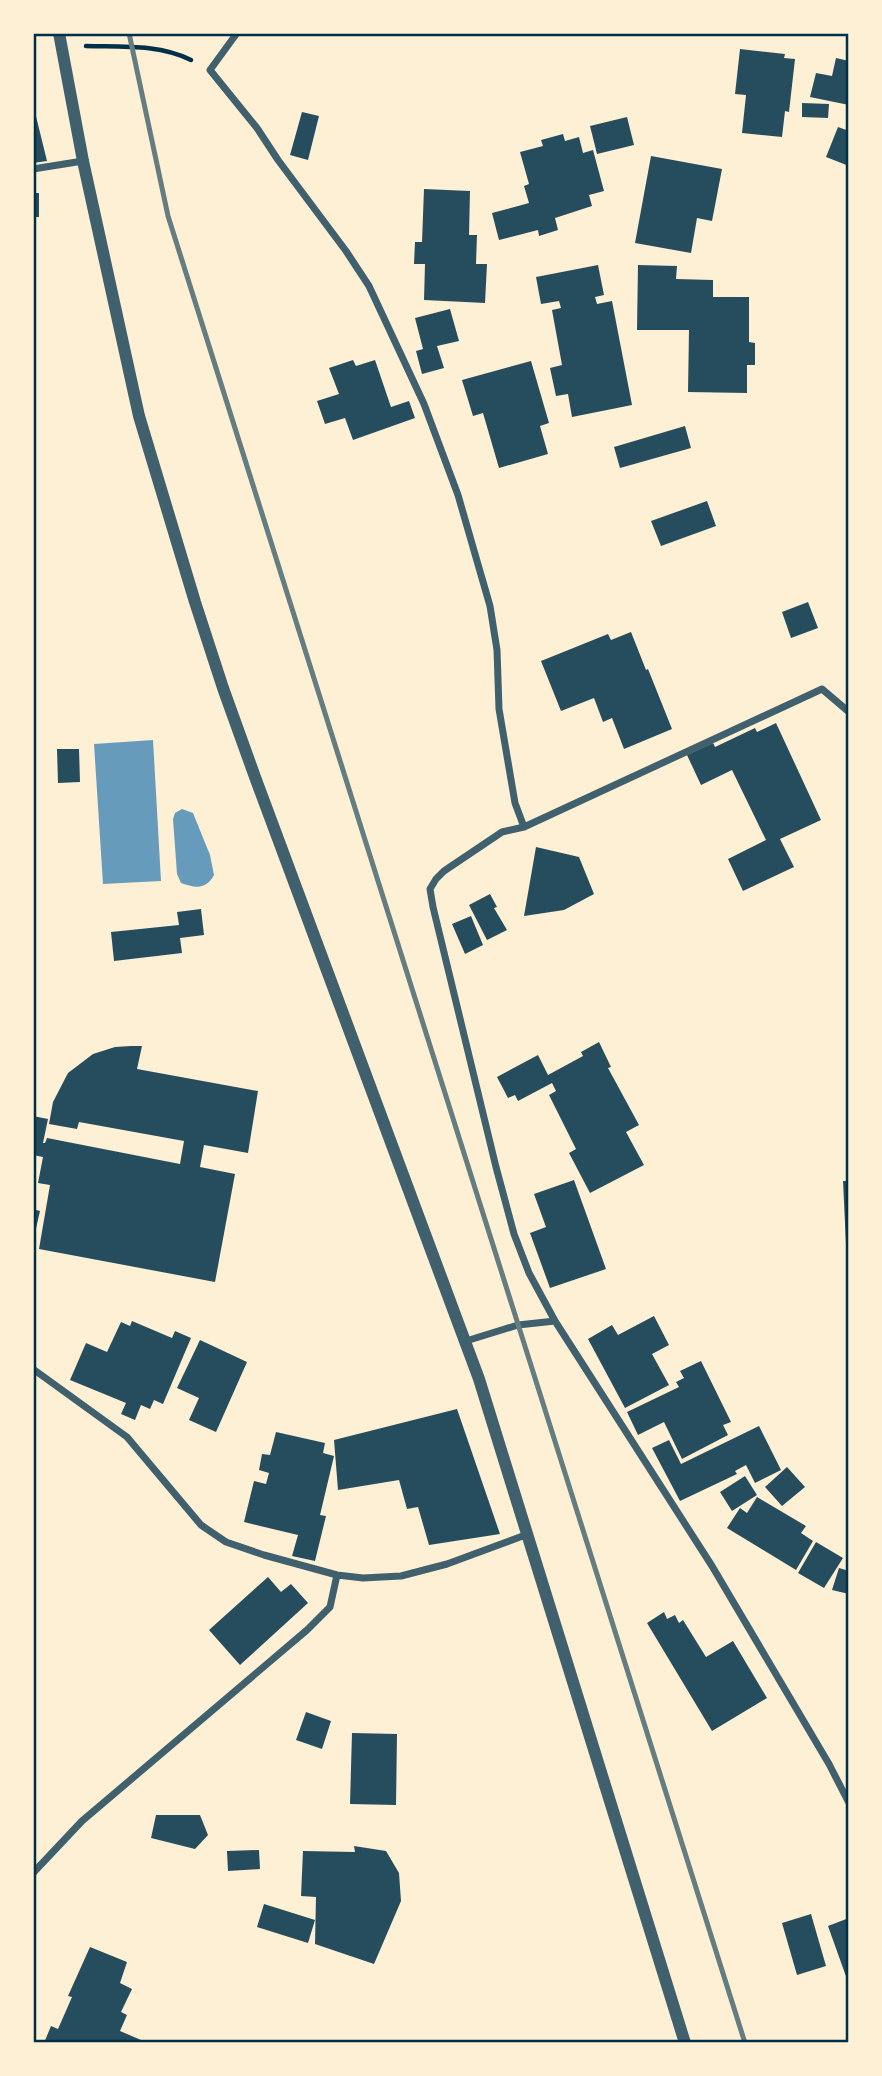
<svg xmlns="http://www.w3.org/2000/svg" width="882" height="2076" font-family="'IBM Plex Serif',serif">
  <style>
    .water { fill: #669bbc }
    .building { fill: #264d5e }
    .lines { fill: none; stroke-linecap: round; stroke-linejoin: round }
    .path { stroke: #003049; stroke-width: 4.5 }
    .minor { stroke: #3f606c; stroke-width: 7 }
    .tertiary { stroke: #3f606c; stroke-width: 12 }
    .rail { stroke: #657d81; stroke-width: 5 }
    .neatline { fill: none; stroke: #003049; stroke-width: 2.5 }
  </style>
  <rect width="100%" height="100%" fill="#fdf0d5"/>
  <path class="water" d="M153,740L161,881L103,884L94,744Z
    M182,809L193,813L210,855L214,875C206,890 195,888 181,883L177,874L173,819L175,813Z"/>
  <path class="building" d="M740,49L785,54L784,58L795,59L789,112L785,111L782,137L742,133L746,95L735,94Z
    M836,58L849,61V105L810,97L816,73L832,76Z
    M802,103L829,104L828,118L802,117Z
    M33,104L47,161L33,163Z
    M302,112L319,116L308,160L290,155Z
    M627,117L634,145L597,154L590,126Z
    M838,127L849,131V166L826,157Z
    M563,134L565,141L579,137L583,153L593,150L604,191L589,195L592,206L555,218L558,230L539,236L538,230L499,240L492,213L529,203L524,186L529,184L520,152L543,146L541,140Z
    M651,156L722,169L712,221L697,218L691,253L635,243Z
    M424,189L470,191L469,235H477L476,264H487L485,303L424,300L425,264H414L415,242H422Z
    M33,193H39V217H33Z
    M598,265L604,295L595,297L597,304L612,301L632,405L572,417L568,394L556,396L550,368L562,365L552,310L561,308L559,301L541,304L536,277Z
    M638,265L677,266L676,279L713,280V297H749V342L755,343V365H747V393L688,392L689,330H637Z
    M450,309L459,341L437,346L444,368L422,374L416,351L423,349L415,318Z
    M353,360L356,366L375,360L391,407L409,401L415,418L353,440L345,418L325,424L317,401L339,394L329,368Z
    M531,361L549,423L540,426L548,454L499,468L483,413L473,416L462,380Z
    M685,426L691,448L620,468L614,447Z
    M707,501L716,526L661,546L651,521Z
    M808,602L818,628L791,638L782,612Z
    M631,632L646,670L648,669L672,729L624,749L612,718L603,722L594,698L561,711L541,661L608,634L611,640Z
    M776,723L821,820L780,839L794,867L743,891L728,859L766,840L732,770L701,785L687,755L713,743L715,747L755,728L757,732Z
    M57,749H79L80,782L58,783Z
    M536,847L579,857L594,894L564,910L524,916Z
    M490,894L497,907L494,908L507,930L487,940L469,905Z
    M201,909L204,935L180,938L182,953L114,961L111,932L179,925L177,912Z
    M471,916L483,945L465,954L452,924Z
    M599,1042L611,1067L608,1068L639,1125L626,1132L644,1165L590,1193L569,1153L576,1149L549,1095L556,1091L552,1083L518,1101L515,1095L508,1098L497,1077L538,1055L548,1075L583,1056L581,1052Z
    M131,1046H142L137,1069L258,1091L248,1153L204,1145L200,1167L235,1174L215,1282L39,1249L50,1185L38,1183L43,1157L33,1155V1116L48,1119L43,1143H45L47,1138L180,1164L184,1141L79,1122L77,1129L49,1124L53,1102L68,1073L93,1054L115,1047Z
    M574,1180L606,1269L550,1288L530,1233L546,1227L534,1194Z
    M843,1181H849V1244H846Z
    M33,1209L40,1211L34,1237H33Z
    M654,1316L669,1345L652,1354L669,1385L625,1408L588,1339L612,1325L618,1335Z
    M132,1321L172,1338L175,1331L191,1338L163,1404L154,1400L150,1409L141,1405L135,1420L121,1414L126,1403L70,1380L86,1343L107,1352L121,1322L130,1326Z
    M200,1340L247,1362L216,1432L189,1420L199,1398L177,1388Z
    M701,1361L731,1422L723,1425L728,1435L682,1459L664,1422L638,1435L627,1412L679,1387L676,1382L684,1378L680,1371Z
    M457,1409L500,1534L429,1545L418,1507L407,1509L399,1480L338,1490L334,1440Z
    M759,1426L781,1470L755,1483L746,1465L735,1471L737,1474L680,1501L652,1448L669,1440L681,1464Z
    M276,1432L325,1443L323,1453L334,1456L320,1515L326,1516L315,1561L292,1556L298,1535L244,1522L254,1481L266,1484L269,1473L259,1470L262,1454L270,1455Z
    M787,1467L805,1487L782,1506L765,1487Z
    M745,1476L757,1495L732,1511L720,1492Z
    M757,1497L806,1526L801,1533L813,1541L796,1570L727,1528L740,1508L747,1513Z
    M816,1542L843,1558L824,1588L798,1573Z
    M839,1568L849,1571V1594L832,1590Z
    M268,1577L281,1592L291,1584L308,1603L240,1665L209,1630Z
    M664,1612L667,1619L675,1615L679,1623L683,1620L706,1657L733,1641L767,1698L712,1731L647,1623Z
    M306,1712L331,1721L322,1749L296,1740Z
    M352,1733L397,1734L396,1805L350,1804Z
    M156,1815H200L208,1835L195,1849L151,1838Z
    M354,1846L386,1851L399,1873L401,1901L374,1964L315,1944L316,1897L301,1896L303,1851L355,1852Z
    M259,1850L260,1869L228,1871L227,1851Z
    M264,1904L315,1920L308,1943L257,1927Z
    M811,1914L826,1966L797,1975L782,1923Z
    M849,1918V1982H848L828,1926Z
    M90,1947L127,1962L120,1983L132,1989L121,2012L127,2015L120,2031L141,2040L140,2043H44L51,2026L58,2029L72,1997L68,1996Z"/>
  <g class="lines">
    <path class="path" d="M86,46C121,47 159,44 191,60"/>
    <path class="minor" d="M237,33L210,70L257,128L278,160L346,251L369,286L424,404L458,495L490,606L497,650L499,709L515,803L524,827
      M33,169L83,161
      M849,712L822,689L524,827L502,832L444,871L436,879L430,889L433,907L496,1167L514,1234L529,1273L555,1321L712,1566L829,1764L849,1803
      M466,1341L518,1325L555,1321
      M33,1369L127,1437L201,1525L226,1542L264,1555L337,1575L363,1578L401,1576L447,1564L528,1534
      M33,1873L82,1821L307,1630L330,1607L337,1575"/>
    <path class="tertiary" d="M59,33L83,161L139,416L195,602L223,688L255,777L479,1379L685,2043"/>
    <path class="rail" d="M129,33L168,216L745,2043"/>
  </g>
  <rect width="882" height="2076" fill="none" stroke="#fdf0d5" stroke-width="70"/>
  <rect x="35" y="35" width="812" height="2006" class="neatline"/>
</svg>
